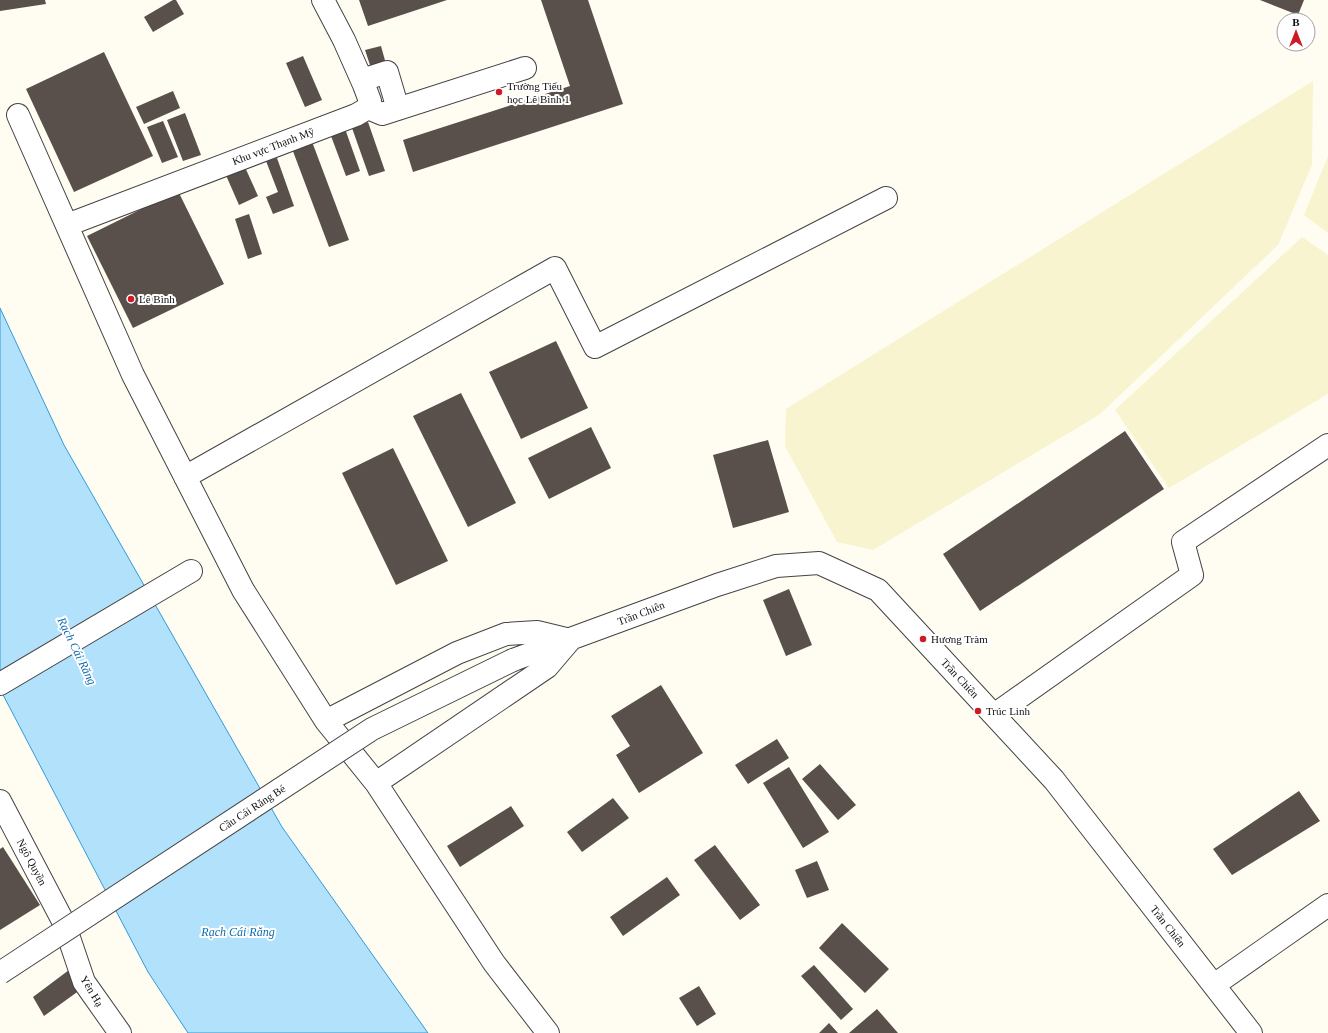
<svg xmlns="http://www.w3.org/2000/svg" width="1328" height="1033" font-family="'Times New Roman',serif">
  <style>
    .farmland { fill: #f8f4cf }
    .water { fill: #b2e1fb; stroke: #329ad9 }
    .building { fill: #59504b }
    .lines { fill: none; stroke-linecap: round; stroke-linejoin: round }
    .minor-casing { stroke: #434343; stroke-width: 24 }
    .minor { stroke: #fff; stroke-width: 22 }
    .minor-bridge-casing { stroke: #434343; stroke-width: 24; stroke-linecap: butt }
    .minor-bridge { stroke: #fff; stroke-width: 22 }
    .poi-dot { fill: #cd1a26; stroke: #fff; stroke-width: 1.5 }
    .labels { text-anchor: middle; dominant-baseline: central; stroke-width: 4; stroke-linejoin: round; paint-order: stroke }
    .poi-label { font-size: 11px; fill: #101010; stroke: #fff; text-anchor: start }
    .street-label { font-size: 11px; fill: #101010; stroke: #fff }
    .water-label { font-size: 12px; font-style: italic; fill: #0c6bae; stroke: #fff }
  </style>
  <rect width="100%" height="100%" fill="#fffcf2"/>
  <path class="farmland" d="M1313,81L1312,165L1278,245L1099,415L873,550L837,542L785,446L786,409Z
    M1328,156V233L1304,215Z
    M1302,237L1328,255V394L1169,488L1115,410Z"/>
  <path class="water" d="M0,308L64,445L282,827L428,1033H188L148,972L0,689Z"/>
  <path class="building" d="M0,0H45L46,4L0,11Z
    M173,0H176L184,14L153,32L144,17Z
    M359,0H447L368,26Z
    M541,0H588L623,104L413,172L403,140L570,86Z
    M1260,0H1304L1298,15Z
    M381,46L386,64L371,68L365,50Z
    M104,52L153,156L74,192L26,89Z
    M303,56L322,100L305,107L286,63Z
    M173,91L180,108L144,124L136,107Z
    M185,113L201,155L183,161L167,120Z
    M163,121L178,157L162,163L147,127Z
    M368,122L385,171L369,176L352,128Z
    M343,123L360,171L346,176L328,128Z
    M311,139L349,240L329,247L291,146Z
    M277,158L294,206L273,214L266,197L278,192L266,161Z
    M244,165L258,196L239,205L225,173Z
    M178,191L224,284L133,328L87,236Z
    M249,214L262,254L248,259L235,219Z
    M556,341L588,408L521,439L489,372Z
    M461,393L516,503L468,527L413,416Z
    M591,427L611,468L549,499L528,458Z
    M1125,431L1164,489L980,611L943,554Z
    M768,440L789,512L733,528L713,455Z
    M393,448L448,561L396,585L342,473Z
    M789,589L812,645L786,656L763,600Z
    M661,685L703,753L639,793L616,755L630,746L611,716Z
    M777,739L789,758L748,784L735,765Z
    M820,764L856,805L838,820L802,779Z
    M789,767L829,832L803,848L763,783Z
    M1299,791L1320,821L1232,875L1213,849Z
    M613,798L629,818L582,852L567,832Z
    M511,806L524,826L460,867L447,846Z
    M715,845L760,905L740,920L694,860Z
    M3,847L40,905L0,930V849Z
    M817,861L829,890L807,898L795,870Z
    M667,877L680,895L623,936L610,917Z
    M842,923L889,969L865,993L819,948Z
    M814,965L853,1009L841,1020L801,976Z
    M69,970L80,990L44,1016L33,997Z
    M699,986L716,1014L697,1026L679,998Z
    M877,1009L898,1033H849Z
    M829,1023L838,1033H819Z"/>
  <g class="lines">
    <defs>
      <path id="minor" d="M362,80L387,72L398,109
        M368,108L382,114L525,68
        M18,115L133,375L243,590L326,721L376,783L494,963L548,1033
        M67,225L356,115L368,108L370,101L364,85L344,40L323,0
        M185,477L555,268L595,347L886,198
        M513,660L717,585L776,566L819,563L878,590L1054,780L1251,1033
        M0,684L191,571
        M994,715L1192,575L1183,542L1328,445
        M326,721L457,653L506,634L537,632L570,640
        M376,783L547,667L570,640
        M0,801L64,923L84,982L120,1033
        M1214,985L1328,905"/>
    </defs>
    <use href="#minor" class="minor-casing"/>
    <use href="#minor" class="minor"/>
    <defs>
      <path id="minor-bridge" d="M0,973L372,729L513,660"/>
    </defs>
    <use href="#minor-bridge" class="minor-bridge-casing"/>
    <use href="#minor-bridge" class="minor-bridge"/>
  </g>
  <g class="poi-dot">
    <circle cx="499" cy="92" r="4"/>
    <circle cx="131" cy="299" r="4"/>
    <circle cx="923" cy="639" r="4"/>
    <circle cx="978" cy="711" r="4"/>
  </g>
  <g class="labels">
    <g class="poi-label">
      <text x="507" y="86">Trường Tiểu<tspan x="507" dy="13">học Lê Bình 1</tspan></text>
      <text x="139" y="299">Lê Bình</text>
      <text x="931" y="639">Hương Tràm</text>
      <text x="986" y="711">Trúc Linh</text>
    </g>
    <g class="street-label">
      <text transform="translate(273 146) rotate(-21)">Khu vực Thạnh Mỹ</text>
      <text transform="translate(641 613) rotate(-21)">Trần Chiên</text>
      <text transform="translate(960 678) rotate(47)">Trần Chiên</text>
      <text transform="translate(252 808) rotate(-33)">Cầu Cái Răng Bé</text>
      <text transform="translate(32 862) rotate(62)">Ngô Quyền</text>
      <text transform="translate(1168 926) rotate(52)">Trần Chiên</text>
      <text transform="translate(92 991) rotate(59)">Yên Hạ</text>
    </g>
    <g class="water-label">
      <text transform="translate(77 651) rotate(64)">Rạch Cái Răng</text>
      <text x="238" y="932">Rạch Cái Răng</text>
    </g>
  </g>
  <g transform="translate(1296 32)"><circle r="19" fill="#ffffff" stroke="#9f9f9f"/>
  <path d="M0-3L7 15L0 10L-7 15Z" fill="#cd1a26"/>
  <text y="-6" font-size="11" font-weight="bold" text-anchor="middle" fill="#101010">B</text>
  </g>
</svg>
